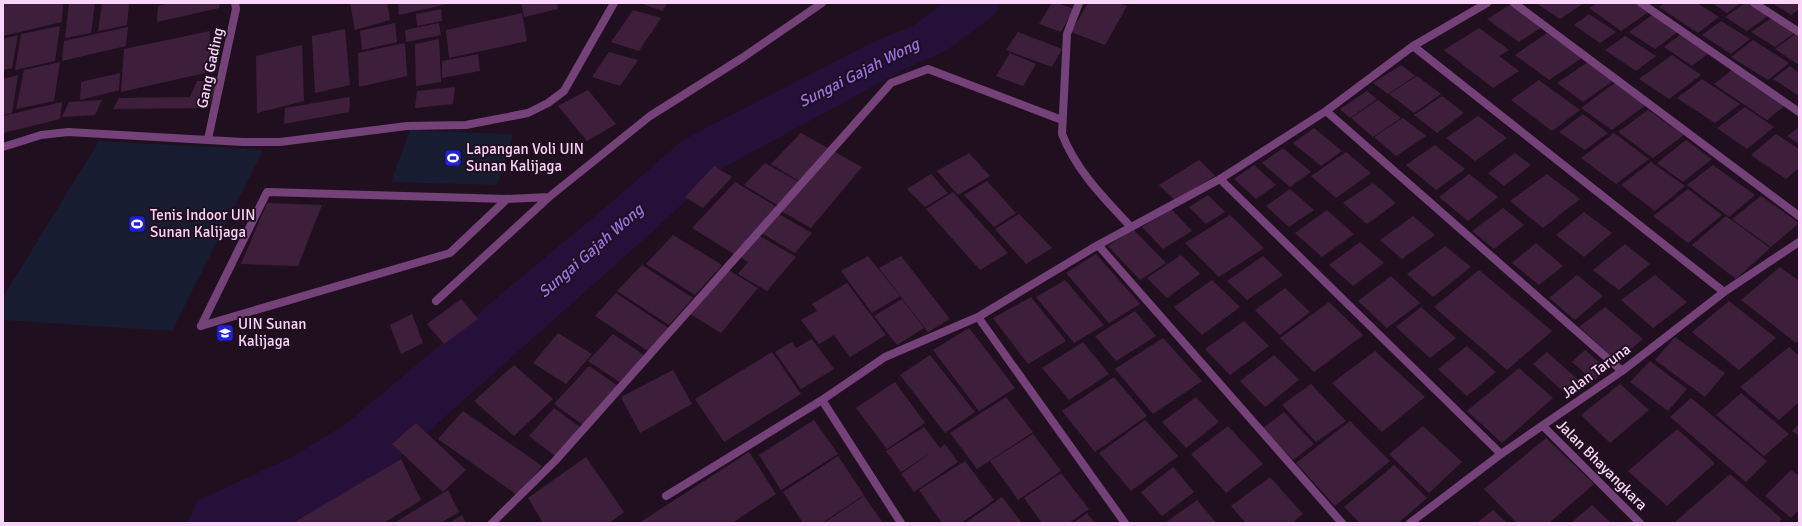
<svg xmlns="http://www.w3.org/2000/svg" width="1802" height="526" font-family="Signika,sans-serif">
  <style>
    .green { fill: #171c30 }
    .lines { fill: none; stroke-linecap: round; stroke-linejoin: round }
    .river { fill: #251039; fill-rule: evenodd }
    .building { fill: #3e1f3b }
    .lane { stroke: #744178; stroke-width: 8 }
    .street { stroke: #744178; stroke-width: 8 }
    .labels { text-anchor: middle; dominant-baseline: central; stroke-width: 4; stroke-linejoin: round; paint-order: stroke }
    .street-label { font-size: 15px; fill: #f9d5f9; stroke: #20101f }
    .poi-label { font-size: 15px; fill: #f9d5f9; stroke: #20101f; text-anchor: start }
    .water-label { font-size: 16px; font-style: italic; fill: #9b71eb; stroke: #20101f }
  </style>
  <rect width="100%" height="100%" fill="#20101f"/>
  <path class="green" d="M410,130L513,134L497,185L391,182Z
    M99,141L263,150L172,331L3,320V297Z"/>
  <g class="lines">
    <path class="river" d="M945,3H1001L994,15L947,50L907,68L719,170L652,232L391,465L338,499L291,523H188L197,501L294,456L347,423L614,200L683,140L873,42L913,26Z"/>
  </g>
  <path class="building" d="M3,3H63L62,22L3,36Z
    M69,3H95L91,33L65,38Z
    M102,3H129L127,25L98,31Z
    M170,3H219V8L157,22L158,6Z
    M350,3H387L390,20L355,30Z
    M398,3H448V4L399,15Z
    M521,3H557L558,9L524,17Z
    M640,3H668L662,11Z
    M1052,3H1057L1074,9L1061,32L1039,24Z
    M1088,3H1118L1127,6L1105,45L1071,32Z
    M1536,3H1584L1560,19Z
    M1597,3H1638L1650,11L1621,31L1589,8Z
    M1665,3H1697L1719,17L1698,33L1659,7Z
    M1712,3H1741L1727,13Z
    M1745,3H1752L1771,14L1747,31L1725,17Z
    M1772,3H1796L1799,5V9L1791,15Z
    M1511,4L1542,27L1519,42L1487,19Z
    M441,9L442,21L417,26L416,14Z
    M633,10L661,18L639,51L611,42Z
    M522,13L527,41L449,58L446,30Z
    M1589,14L1616,32L1600,43L1574,25Z
    M1653,14L1679,31L1655,49L1629,32Z
    M1773,17L1796,32L1775,47L1751,32Z
    M1721,21L1750,39L1731,54L1702,35Z
    M395,23L397,42L362,50L360,31Z
    M439,23L441,35L406,42L405,30Z
    M60,26L55,61L15,70L21,34Z
    M128,27L126,46L62,61L64,41Z
    M1479,28L1509,50L1499,56L1519,71L1493,88L1444,50Z
    M345,29L350,85L315,93L312,36Z
    M210,31L209,72L121,92L124,49Z
    M1018,32L1062,49L1052,67L1006,50Z
    M1547,33L1582,58L1549,80L1515,55Z
    M1797,33L1799,35V65L1775,49Z
    M1681,34L1709,53L1692,66L1664,47Z
    M18,35L12,68L3,70V39Z
    M1625,36L1656,56L1636,71L1605,50Z
    M439,39L441,82L416,86L415,44Z
    M1753,40L1789,63L1768,80L1731,57Z
    M405,43L407,76L359,87L358,53Z
    M302,45L304,101L257,113L256,56Z
    M609,52L638,60L620,86L592,77Z
    M1010,53L1036,64L1023,86L996,76Z
    M478,54L480,71L442,78V61Z
    M1672,55L1701,75L1669,99L1639,79Z
    M60,62L54,101L16,109L24,70Z
    M1588,62L1614,80L1583,102L1557,83Z
    M1401,65L1415,76L1388,94L1373,83Z
    M1790,66L1799,73V96L1773,79Z
    M1733,69L1787,104L1767,120L1714,84Z
    M120,73L119,90L80,100L81,82Z
    M18,75L12,113L3,115V79Z
    M1417,76L1441,94L1414,113L1389,94Z
    M1702,79L1740,104L1715,123L1677,98Z
    M1539,80L1580,110L1552,131L1511,100Z
    M197,81H220L208,108L113,109L119,98L190,97Z
    M1616,82L1647,104L1612,130L1581,108Z
    M455,87L453,104L415,108L417,91Z
    M588,90L616,124L587,141L558,106Z
    M1367,91L1377,99L1350,118L1340,109Z
    M1442,96L1464,113L1437,133L1414,115Z
    M350,97L349,112L284,124L285,108Z
    M102,100L95,115L62,117L69,102Z
    M1378,100L1401,118L1373,137L1351,118Z
    M62,102L60,119L3,133V116Z
    M1745,107L1774,127L1747,149L1717,128Z
    M1648,110L1684,135L1653,158L1618,132Z
    M1583,114L1608,133L1585,150L1559,132Z
    M1478,116L1507,138L1475,161L1446,138Z
    M1403,118L1426,136L1396,156L1374,137Z
    M1799,127V144L1787,136Z
    M1314,128L1342,151L1321,166L1293,143Z
    M801,133L828,148L799,181L771,164Z
    M1614,133L1649,159L1616,184L1581,158Z
    M1776,134L1799,149V168L1786,179L1751,155Z
    M1686,140L1712,159L1683,182L1657,163Z
    M1435,145L1465,169L1436,190L1406,165Z
    M1283,148L1311,172L1290,187L1262,163Z
    M833,151L862,167L811,228L781,211Z
    M1346,152L1371,173L1336,198L1311,176Z
    M969,153L990,176L958,195L937,171Z
    M1515,153L1531,165L1504,186L1488,173Z
    M1199,160L1215,176L1175,200L1159,185Z
    M1651,162L1685,186L1655,211L1621,185Z
    M765,163L799,182L779,206L744,185Z
    M1254,165L1276,185L1256,199L1234,179Z
    M1713,165L1755,195L1729,217L1687,185Z
    M714,166L732,177L703,208L685,197Z
    M931,174L948,193L925,207L907,189Z
    M1469,174L1498,197L1468,221L1439,197Z
    M1547,174L1580,199L1543,228L1510,201Z
    M987,181L1016,213L994,227L964,195Z
    M735,182L777,207L734,254L692,228Z
    M1373,183L1396,203L1367,224L1343,203Z
    M1290,189L1314,210L1289,227L1266,206Z
    M1688,189L1722,215L1688,243L1653,216Z
    M953,192L1008,253L980,270L926,209Z
    M1208,195L1225,212L1206,224L1189,207Z
    M1761,196L1799,223L1771,247L1732,219Z
    M267,203L322,205L298,266L241,264Z
    M1503,208L1524,225L1494,249L1472,231Z
    M1171,209L1192,231L1163,249L1142,227Z
    M1327,210L1354,234L1322,257L1295,233Z
    M1584,212L1612,233L1584,257L1556,235Z
    M777,213L812,233L795,253L760,232Z
    M1019,214L1052,248L1026,264L995,229Z
    M1230,215L1264,248L1219,277L1185,243Z
    M1413,216L1435,235L1402,259L1380,240Z
    M1726,216L1770,248L1736,279L1692,245Z
    M1133,229L1166,263L1140,280L1108,246Z
    M673,235L722,265L695,295L646,264Z
    M758,235L796,257L767,291L738,274L748,262L739,256Z
    M1360,242L1384,263L1353,286L1329,265Z
    M1536,243L1563,266L1539,285L1512,263Z
    M1625,244L1650,264L1619,290L1593,270Z
    M1445,246L1471,267L1433,297L1407,274Z
    M1096,254L1140,304L1109,323L1066,273Z
    M1181,255L1200,274L1167,298L1147,278Z
    M868,256L900,296L872,313L841,271Z
    M901,256L950,319L928,332L879,268Z
    M1263,256L1283,275L1247,300L1227,281Z
    M642,265L693,298L669,325L617,291Z
    M1780,267L1799,281V341L1796,343L1741,300Z
    M728,270L758,288L721,333L690,314Z
    M1479,270L1552,331L1507,370L1434,307Z
    M1577,275L1603,296L1575,320L1549,298Z
    M1655,275L1687,302L1653,328L1621,300Z
    M1391,276L1420,303L1387,328L1358,301Z
    M1065,280L1104,325L1074,343L1036,297Z
    M1212,280L1240,307L1202,335L1174,307Z
    M847,283L886,335L850,357L834,335L819,344L801,320L817,311L812,304Z
    M1285,288L1310,312L1280,335L1255,310Z
    M616,293L668,328L648,351L595,316Z
    M1031,297L1066,341L1028,364L993,318Z
    M461,299L478,319L444,344L427,324Z
    M902,299L924,328L897,345L874,316Z
    M1729,301L1776,338L1739,370L1692,332Z
    M1329,302L1363,335L1314,372L1280,338Z
    M1421,307L1456,338L1430,358L1396,327Z
    M1605,307L1643,339L1617,361L1579,327Z
    M1135,311L1156,336L1116,361L1095,336Z
    M412,314L423,343L401,354L390,325Z
    M1244,321L1269,346L1230,375L1205,349Z
    M969,328L1015,388L979,411L933,350Z
    M558,333L592,354L566,384L533,363Z
    M613,334L645,356L621,383L588,361Z
    M1675,337L1725,373L1705,397L1655,360Z
    M1163,338L1202,381L1153,414L1115,369Z
    M812,339L834,369L801,389L775,352L792,342L796,348Z
    M1083,342L1109,374L1069,400L1042,368Z
    M1467,346L1496,372L1467,396L1438,369Z
    M1789,347L1799,356V402L1779,420L1740,387Z
    M1585,350L1607,369L1594,381L1572,362Z
    M1375,351L1425,397L1382,432L1332,383Z
    M772,352L801,394L724,442L695,399Z
    M1547,352L1584,385L1569,397L1533,364Z
    M930,355L975,412L945,433L900,375Z
    M1274,355L1299,380L1265,407L1240,381Z
    M1650,361L1687,389L1668,411L1630,382Z
    M514,365L553,399L514,436L474,401Z
    M589,366L618,386L583,425L554,404Z
    M1519,368L1553,398L1502,443L1467,411Z
    M673,370L692,404L640,433L621,397Z
    M1114,377L1147,416L1095,452L1062,411Z
    M895,382L925,423L887,449L856,408Z
    M1311,384L1346,421L1316,442L1282,405Z
    M1620,384L1649,410L1610,443L1581,415Z
    M1741,393L1789,434L1764,456L1716,415Z
    M1006,397L1033,432L977,469L950,433Z
    M1196,397L1219,422L1186,448L1162,422Z
    M1691,398L1767,461L1746,482L1670,417Z
    M554,408L581,428L555,456L529,436Z
    M463,411L542,466L517,495L438,439Z
    M1284,412L1314,444L1293,460L1263,428Z
    M814,420L838,454L781,490L759,455Z
    M1145,420L1178,456L1131,491L1099,453Z
    M1350,421L1390,461L1335,506L1296,463Z
    M416,423L466,470L443,492L392,444Z
    M1799,424V436L1792,431Z
    M1228,426L1263,464L1226,493L1191,454Z
    M1423,426L1462,462L1429,493L1389,454Z
    M924,427L940,448L945,444L958,462L914,492L901,474L933,451L901,472L886,451Z
    M1677,429L1715,463L1667,506L1628,471Z
    M1033,434L1061,471L1018,500L990,461Z
    M1546,438L1594,484L1549,523H1517L1484,489Z
    M749,452L776,494L732,523H639Z
    M838,456L864,495L822,523H803L783,492Z
    M586,457L624,512L609,523H543L528,498Z
    M401,459L421,500L384,523H293Z
    M965,461L994,500L961,523H942L919,490Z
    M1394,465L1427,498L1398,523H1360L1344,507Z
    M1173,467L1194,492L1162,516L1141,492Z
    M1791,470L1799,476V510L1791,518L1765,496Z
    M1061,473L1089,509L1069,523H1042L1024,498Z
    M1730,474L1782,519L1778,523H1674Z
    M1270,477L1303,514L1292,523H1246L1231,506Z
    M448,490L459,512L441,523H394Z
    M864,496L883,523H824Z
    M1002,497L1022,523H965Z
    M1197,500L1216,523H1165Z
    M1592,505L1611,523H1571Z
    M1493,510L1507,523H1477Z
    M1087,513L1095,523H1073Z
    M462,515L466,523H449Z"/>
  <g class="lines">
    <path class="lane" d="M436,301L549,197L650,116L742,58L822,3
      M201,326L267,192L507,199L549,197
      M201,326L450,253L507,199"/>
    <path class="street" d="M1079,3L1067,34L1062,134C1077,172 1104,198 1131,227
      M1514,3L1799,216
      M1641,3L1799,112
      M1754,3L1799,32
      M1413,46L1724,292
      M1326,111L1622,371
      M208,139L236,9L235,3
      M3,147L41,135L68,132L243,142H280L407,126L466,125L528,113L548,103L564,91L614,3
      M1220,179L1501,454
      M1098,245L1342,523
      M978,317L1125,523
      M822,400L901,523
      M1543,426L1640,523
      M666,496L822,400L885,357L978,317L1098,245L1220,179L1326,111L1413,46L1487,3
      M492,523L555,461L891,83L928,69L1062,120
      M1410,523L1501,454L1622,371L1724,292L1799,242"/>
  </g>
  <defs>
    <symbol id="stadium-square" viewBox="-11 -11 22 22"><rect x="-9" y="-9" width="18" height="18" rx="4" fill="#1f21db" stroke="#20101f"/><path d="M0-5a6.5 5 0 1 0 0 10a6.5 5 0 1 0 0-10ZM-3.5-1.8h7v3.6h-7Z" fill="#fff"/></symbol>
    <symbol id="university-square" viewBox="-11 -11 22 22"><rect x="-9" y="-9" width="18" height="18" rx="4" fill="#1f21db" stroke="#20101f"/><path d="M0-5L7-2L0 1L-7-2ZM-4 1L0 2.5L4 1V4Q0 6-4 4Z" fill="#fff"/></symbol>
  </defs>
  <g fill-rule="evenodd">
    <use href="#stadium-square" x="443" y="148" width="20" height="20"/>
    <use href="#stadium-square" x="127" y="214" width="20" height="20"/>
    <use href="#university-square" x="215" y="323" width="20" height="20"/>
  </g>
  <g class="labels">
    <g class="street-label">
      <text transform="translate(210 68) rotate(-78)">Gang Gading</text>
      <text transform="translate(1596 371) rotate(-36)">Jalan Taruna</text>
      <text transform="translate(1602 465) rotate(45)">Jalan Bhayangkara</text>
    </g>
    <g class="poi-label">
      <text x="466" y="149">Lapangan Voli UIN<tspan x="466" dy="17">Sunan Kalijaga</tspan></text>
      <text x="150" y="215">Tenis Indoor UIN<tspan x="150" dy="17">Sunan Kalijaga</tspan></text>
      <text x="238" y="324">UIN Sunan<tspan x="238" dy="17">Kalijaga</tspan></text>
    </g>
    <g class="water-label">
      <text transform="translate(859 73) rotate(-27)">Sungai Gajah Wong</text>
      <text transform="translate(591 251) rotate(-41)">Sungai Gajah Wong</text>
    </g>
  </g>
  <rect width="1802" height="526" fill="none" stroke="#f9d5f9" stroke-width="8"/>
</svg>
